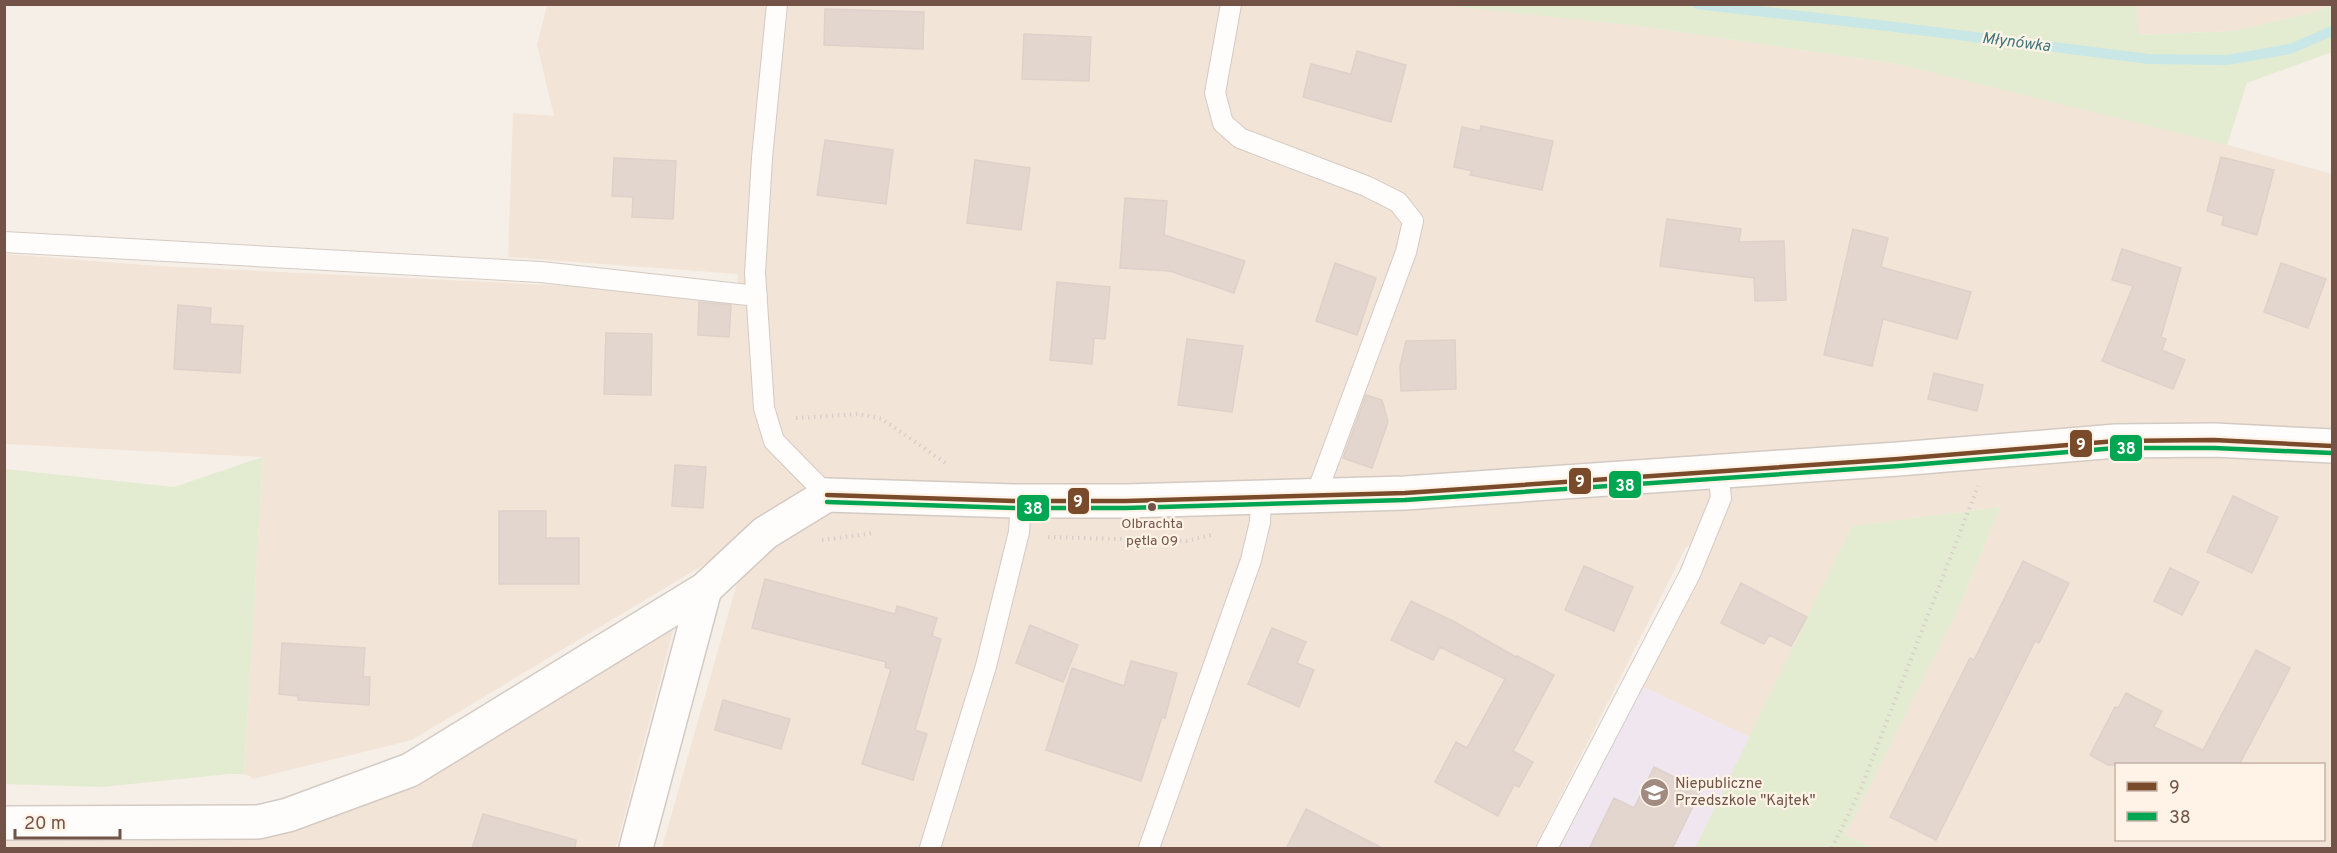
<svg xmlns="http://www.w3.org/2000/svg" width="2337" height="853" font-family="Overpass,sans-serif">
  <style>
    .residential { fill: #f2e4d7; fill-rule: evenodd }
    .education { fill: #f0e6f0 }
    .green { fill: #e3ecd1 }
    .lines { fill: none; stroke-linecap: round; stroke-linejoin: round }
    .stream { stroke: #c8e7e6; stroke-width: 10 }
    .building { fill: #e2d6cf; stroke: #dfd1c9; stroke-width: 1.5 }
    .lane-casing { stroke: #d4cac4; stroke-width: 22 }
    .street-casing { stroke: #d4cac4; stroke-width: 36 }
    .secondary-casing { stroke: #d4cac4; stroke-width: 36 }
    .path { stroke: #d9cfcc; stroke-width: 4; stroke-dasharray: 1.5 4.5; stroke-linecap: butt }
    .lane { stroke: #fefdfb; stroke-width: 20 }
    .street { stroke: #fefdfb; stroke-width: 33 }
    .secondary { stroke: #fefdfb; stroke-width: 33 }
    .bus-1-casing { stroke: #fff3e7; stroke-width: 9 }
    .bus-2-casing { stroke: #fff3e7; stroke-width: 9 }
    .bus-1 { stroke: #7a4b2a; stroke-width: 4.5 }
    .bus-2 { stroke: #00a651; stroke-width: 4.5 }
    .bus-dot { fill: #735348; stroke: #fff3e7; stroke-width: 2 }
    .labels { text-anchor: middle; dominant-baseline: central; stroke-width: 4.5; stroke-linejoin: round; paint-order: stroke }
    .bus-label { font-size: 14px; fill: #735348; stroke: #fff3e7 }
    .poi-label { font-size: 15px; fill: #735348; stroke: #fff3e7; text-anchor: start }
    .water-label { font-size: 16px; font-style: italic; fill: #3c7579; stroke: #fff3e7 }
    .line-badge { stroke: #fff3e7; stroke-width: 2 }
    .badge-label { font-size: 16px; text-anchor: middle; font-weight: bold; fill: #fff }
  </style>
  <rect width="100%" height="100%" fill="#f6efe7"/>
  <path class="residential" d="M1441,4L1632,25L1898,64L2174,130L2332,174V848H1874L1845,835L1961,603L2000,507L1852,526L1750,737L1639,685L1711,543L1686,547L1539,839L1557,848H662L750,537L412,740L253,779L250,776L244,774L263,457L5,444V254L158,266L736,294L738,274L508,257L513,113L554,116L537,45L547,6L552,5ZM2116,764H2324V840H2116Z
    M2136,5H2332L2315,12L2234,31L2137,35Z
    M680,604L616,848H5V808L239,816L410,770Z"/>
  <path class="education" d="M1639,685L1750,737L1695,848H1557Z"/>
  <path class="green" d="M2136,4L2138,35L2234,31L2315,12L2332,5V52L2247,83L2227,145L1898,64L1632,25L1441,5Z
    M263,457L244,774H229L102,787L5,784V469L174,487Z
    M2000,507L1961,603L1845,835L1874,848H1695L1852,526Z"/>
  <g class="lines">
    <path class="stream" d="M1697,4L1887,26L2149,59L2227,60L2290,49L2332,31"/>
  </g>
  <path class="building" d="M825,9L924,12L923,49L824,45Z
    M1024,34L1091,37L1089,81L1022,79Z
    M1357,51L1406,65L1391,122L1303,97L1311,64L1351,74Z
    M1481,126L1553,141L1542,190L1470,175L1472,171L1454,167L1462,127L1480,131Z
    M825,140L893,150L886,204L817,195Z
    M2221,157L2274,170L2257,235L2222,225L2224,216L2207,211Z
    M614,158L676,161L673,219L632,217L633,197L612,196Z
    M975,160L1030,168L1021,230L967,223Z
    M1125,198L1167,201L1164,235L1245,261L1234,293L1170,271L1120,268Z
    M1667,219L1741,229L1739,242L1784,241L1786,300L1755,301L1754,278L1660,266Z
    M1853,229L1888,238L1881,267L1971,292L1957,339L1883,319L1872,366L1824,355Z
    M2122,249L2181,268L2161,337L2166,339L2162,350L2185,360L2173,389L2102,361L2133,286L2112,280Z
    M1335,263L1376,278L1357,335L1316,321Z
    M2281,263L2326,279L2308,328L2264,312Z
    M1057,282L1110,287L1105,339L1094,338L1092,364L1050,360Z
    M699,302L731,305L729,337L698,335Z
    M178,305L211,308L210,324L243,326L240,373L174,369Z
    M606,333L652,334L651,395L604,394Z
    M1187,339L1243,346L1232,412L1178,405Z
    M1455,340L1456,389L1401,391L1400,366L1406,341Z
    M1934,373L1983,385L1977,411L1928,399Z
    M1366,395L1382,400L1388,422L1372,468L1343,458Z
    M675,465L706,467L703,508L672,506Z
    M2233,496L2278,517L2252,573L2207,552Z
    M499,511H546V538H579V584H499Z
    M2023,561L2069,583L2039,643L2035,641L1936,840L1890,817L1970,658L1974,660Z
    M1584,566L1633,587L1614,631L1565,610Z
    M2170,568L2199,582L2182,615L2154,601Z
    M765,579L895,614L897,606L937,618L932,636L941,639L915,730L927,734L913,780L862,764L891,669L885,667L886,662L752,628Z
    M1741,583L1807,617L1791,646L1769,635L1764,644L1721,623Z
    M1411,601L1453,621L1516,657L1517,656L1554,675L1513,751L1533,762L1519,787L1514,785L1498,816L1435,782L1456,742L1467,748L1505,679L1440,647L1433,660L1391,640Z
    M1030,625L1078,645L1063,682L1016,663Z
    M1272,628L1306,642L1297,663L1314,670L1299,707L1248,684Z
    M282,643L365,648L363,677H370L369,705L298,700V696L279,694Z
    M2256,650L2290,668L2239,765H2108L2090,755L2115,707L2118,708L2126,693L2162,711L2154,727L2203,750Z
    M1131,661L1177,673L1165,718L1162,717L1141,781L1046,750L1072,668L1124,686Z
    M723,700L790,719L781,749L715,730Z
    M1654,767L1701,790L1672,849H1589L1614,798L1634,808Z
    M1306,809L1384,849H1286Z
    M483,814L576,840L575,849H472Z"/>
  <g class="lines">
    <defs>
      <path id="lane" d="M777,4L762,158L755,273L764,408L774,441L827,495
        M1231,4L1215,93L1223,123L1240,138L1366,186L1398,202L1413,221L1406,252L1316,495
        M4,242L541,272L757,296
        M930,848L986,666L1019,532L1021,501
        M1149,848L1251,560L1260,522L1261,497
        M1547,848L1690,574L1721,498L1718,470"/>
      <path id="street" d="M4,823L258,822L288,815L410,770L705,589L765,533L827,495
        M636,848L705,589"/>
      <path id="secondary" d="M827,495L1014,501H1126L1405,493L1898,459L2116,441L2214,440L2332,446"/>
    </defs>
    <use href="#lane" class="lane-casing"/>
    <use href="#street" class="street-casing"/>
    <use href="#secondary" class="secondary-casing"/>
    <path class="path" d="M796,418L859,414L882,419L947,464
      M1048,537L1186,541L1211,535
      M822,540L874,533
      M1832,848L1861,788L1978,486"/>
    <use href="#lane" class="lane"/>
    <use href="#street" class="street"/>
    <use href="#secondary" class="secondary"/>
    <defs>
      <path id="bus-1" d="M827,495L1014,501H1126L1405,493L1898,459L2116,441L2214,440L2332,446"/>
      <path id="bus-2" d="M827,502L1014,508H1126L1405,500L1899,466L2116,448H2214L2332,453"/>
    </defs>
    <use href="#bus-1" class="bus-1-casing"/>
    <use href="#bus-2" class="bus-2-casing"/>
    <use href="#bus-1" class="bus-1"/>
    <use href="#bus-2" class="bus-2"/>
  </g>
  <defs>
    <symbol id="school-disc" viewBox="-11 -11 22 22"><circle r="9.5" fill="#a18a80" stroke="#fff3e7"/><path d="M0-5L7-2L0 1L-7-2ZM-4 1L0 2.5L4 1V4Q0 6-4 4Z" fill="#fff"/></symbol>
  </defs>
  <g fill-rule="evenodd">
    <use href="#school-disc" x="1638" y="776" width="33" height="33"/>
  </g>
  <circle class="bus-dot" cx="1152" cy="507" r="5"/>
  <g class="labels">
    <g class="bus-label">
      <text x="1152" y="524">Olbrachta<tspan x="1152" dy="17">pętla 09</tspan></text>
    </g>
    <g class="poi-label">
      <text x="1675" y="784">Niepubliczne<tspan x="1675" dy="17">Przedszkole "Kajtek"</tspan></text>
    </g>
    <g class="water-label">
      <text transform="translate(2016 43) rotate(7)">Młynówka</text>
    </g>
  </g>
  <g class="line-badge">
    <rect x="2069" y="429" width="24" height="29" rx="6" fill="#7a4b2a"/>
    <rect x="2109" y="434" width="34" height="28" rx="6" fill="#00a651"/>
    <rect x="1568" y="467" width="24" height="28" rx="6" fill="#7a4b2a"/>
    <rect x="1608" y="470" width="34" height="29" rx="6" fill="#00a651"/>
    <rect x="1067" y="487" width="23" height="28" rx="6" fill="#7a4b2a"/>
    <rect x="1016" y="494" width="34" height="28" rx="6" fill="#00a651"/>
  </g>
  <g class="badge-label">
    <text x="2081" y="450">9</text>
    <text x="2126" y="454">38</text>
    <text x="1580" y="487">9</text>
    <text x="1625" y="491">38</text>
    <text x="1078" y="507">9</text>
    <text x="1033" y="514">38</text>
  </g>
  <rect width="2337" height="853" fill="none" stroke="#735348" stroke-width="12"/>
  <rect x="2115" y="763" width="210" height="78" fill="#fff3e7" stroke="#c7b3a7" stroke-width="1.5"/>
  <rect x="2127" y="782" width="30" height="9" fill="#7a4b2a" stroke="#c7b3a7" stroke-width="1.5"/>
  <text x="2169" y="793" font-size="18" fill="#735348">9</text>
  <rect x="2127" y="812" width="30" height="9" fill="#00a651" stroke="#c7b3a7" stroke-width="1.5"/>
  <text x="2169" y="823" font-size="18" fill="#735348">38</text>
  <path d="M15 829v9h105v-9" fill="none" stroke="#735348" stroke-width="3"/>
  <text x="24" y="829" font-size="18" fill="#735348" stroke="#fff3e7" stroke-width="4.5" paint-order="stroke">20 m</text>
</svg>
